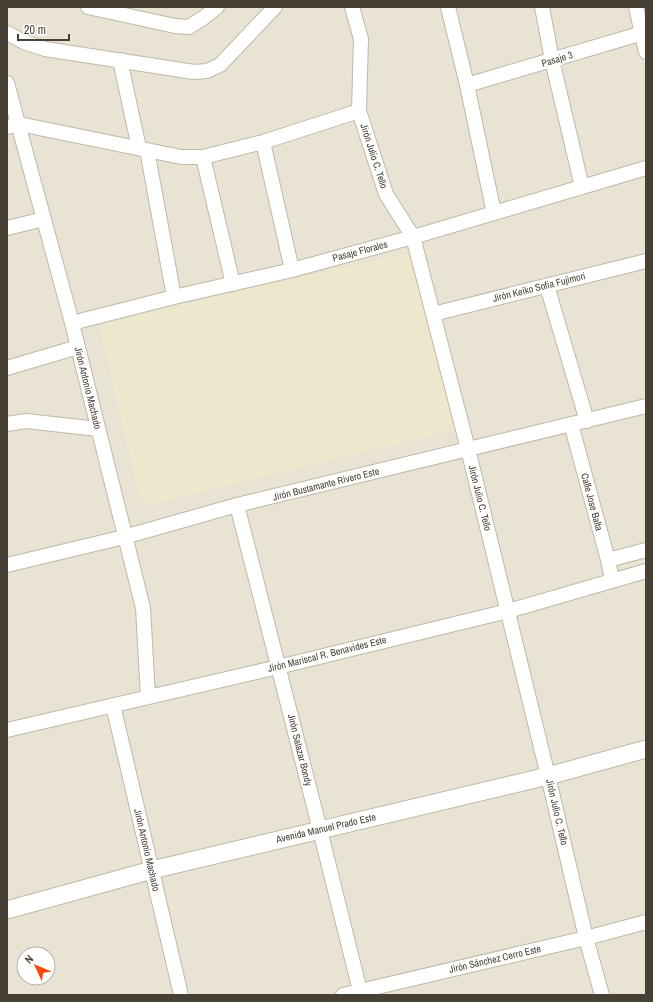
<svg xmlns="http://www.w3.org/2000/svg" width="653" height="1002" font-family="'Archivo Narrow',sans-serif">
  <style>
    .residential { fill: #e8e3d2; fill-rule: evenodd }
    .education { fill: #ede7cd }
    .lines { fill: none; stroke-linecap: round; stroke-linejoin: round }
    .minor-casing { stroke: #bfb9a7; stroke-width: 16 }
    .tertiary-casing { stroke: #bfb9a7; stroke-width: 19 }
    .minor { stroke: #fff; stroke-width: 14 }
    .tertiary { stroke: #fff; stroke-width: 17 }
    .labels { text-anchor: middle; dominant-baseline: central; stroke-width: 4; stroke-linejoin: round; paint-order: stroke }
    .street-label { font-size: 10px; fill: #464134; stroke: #fff }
  </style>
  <rect width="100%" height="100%" fill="#f3f0e5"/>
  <path class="residential" d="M7,7H646V995H7ZM24,954H48V978H24Z"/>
  <path class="education" d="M404,254H410L458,429L148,505L140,499L100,330L107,321Z"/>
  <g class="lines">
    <defs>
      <path id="minor" d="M88,7L175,26L189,27L203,18L217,7
        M352,7L361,39L359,111L386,194L413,237L468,449L548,776L586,938L602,995
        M448,7L467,85L494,213
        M542,7L552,60L582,187
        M636,7L646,52
        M7,33L24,42L45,49L194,72L207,71L220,65L275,7
        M120,60L139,148
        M7,83L72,323L143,608L148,697
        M467,85L646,32
        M7,127L19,124L181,157H203L263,142L359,111
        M263,142L292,270
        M147,150L174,297
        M203,157L233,284
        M7,228L44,219
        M547,286L587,421
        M433,314L646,261
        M72,323L174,297L292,270L413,237L646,168
        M7,368L78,347
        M7,424L26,421L98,429
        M571,424L608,560L612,580
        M237,505L320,830L361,995
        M608,560L646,550
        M7,565L124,537L237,505L646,406
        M113,705L181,995
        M7,730L278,667L508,611L646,571
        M343,995L586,938L646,922"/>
      <path id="tertiary" d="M7,910L152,870L548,776L646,749"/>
    </defs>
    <use href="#minor" class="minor-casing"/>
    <use href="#tertiary" class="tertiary-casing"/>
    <use href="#minor" class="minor"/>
    <use href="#tertiary" class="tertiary"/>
  </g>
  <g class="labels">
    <g class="street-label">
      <text transform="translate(557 59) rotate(-17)">Pasaje 3</text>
      <text transform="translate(374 156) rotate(72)">Jirón Julio C. Tello</text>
      <text transform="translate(360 251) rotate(-15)">Pasaje Florales</text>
      <text transform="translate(539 287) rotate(-14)">Jirón Keiko Sofia Fujimori</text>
      <text transform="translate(88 388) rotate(76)">Jirón Antonio Machado</text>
      <text transform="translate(326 484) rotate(-14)">Jirón Bustamante Rivero Este</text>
      <text transform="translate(480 498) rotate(76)">Jirón Julio C. Tello</text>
      <text transform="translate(592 502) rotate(75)">Calle Jose Balta</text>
      <text transform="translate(327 654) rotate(-14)">Jirón Mariscal R. Benavides Este</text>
      <text transform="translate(300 750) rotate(76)">Jirón Salazar Bondy</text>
      <text transform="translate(557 812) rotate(77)">Jirón Julio C. Tello</text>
      <text transform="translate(326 828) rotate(-13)">Avenida Manuel Prado Este</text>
      <text transform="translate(147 850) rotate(77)">Jirón Antonio Machado</text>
      <text transform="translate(495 959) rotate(-13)">Jirón Sánchez Cerro Este</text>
    </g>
  </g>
  <rect width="653" height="1002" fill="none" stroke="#464134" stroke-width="16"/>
  <g transform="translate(36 966) rotate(314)"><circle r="19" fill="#ffffff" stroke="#b5b3ae"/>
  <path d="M0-3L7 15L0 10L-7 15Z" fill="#ff4810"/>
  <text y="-6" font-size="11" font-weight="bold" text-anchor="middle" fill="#464134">N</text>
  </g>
  <path d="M18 34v6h51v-6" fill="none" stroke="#464134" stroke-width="2"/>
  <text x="24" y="34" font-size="12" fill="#464134" stroke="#ffffff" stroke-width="3" paint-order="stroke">20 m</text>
</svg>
